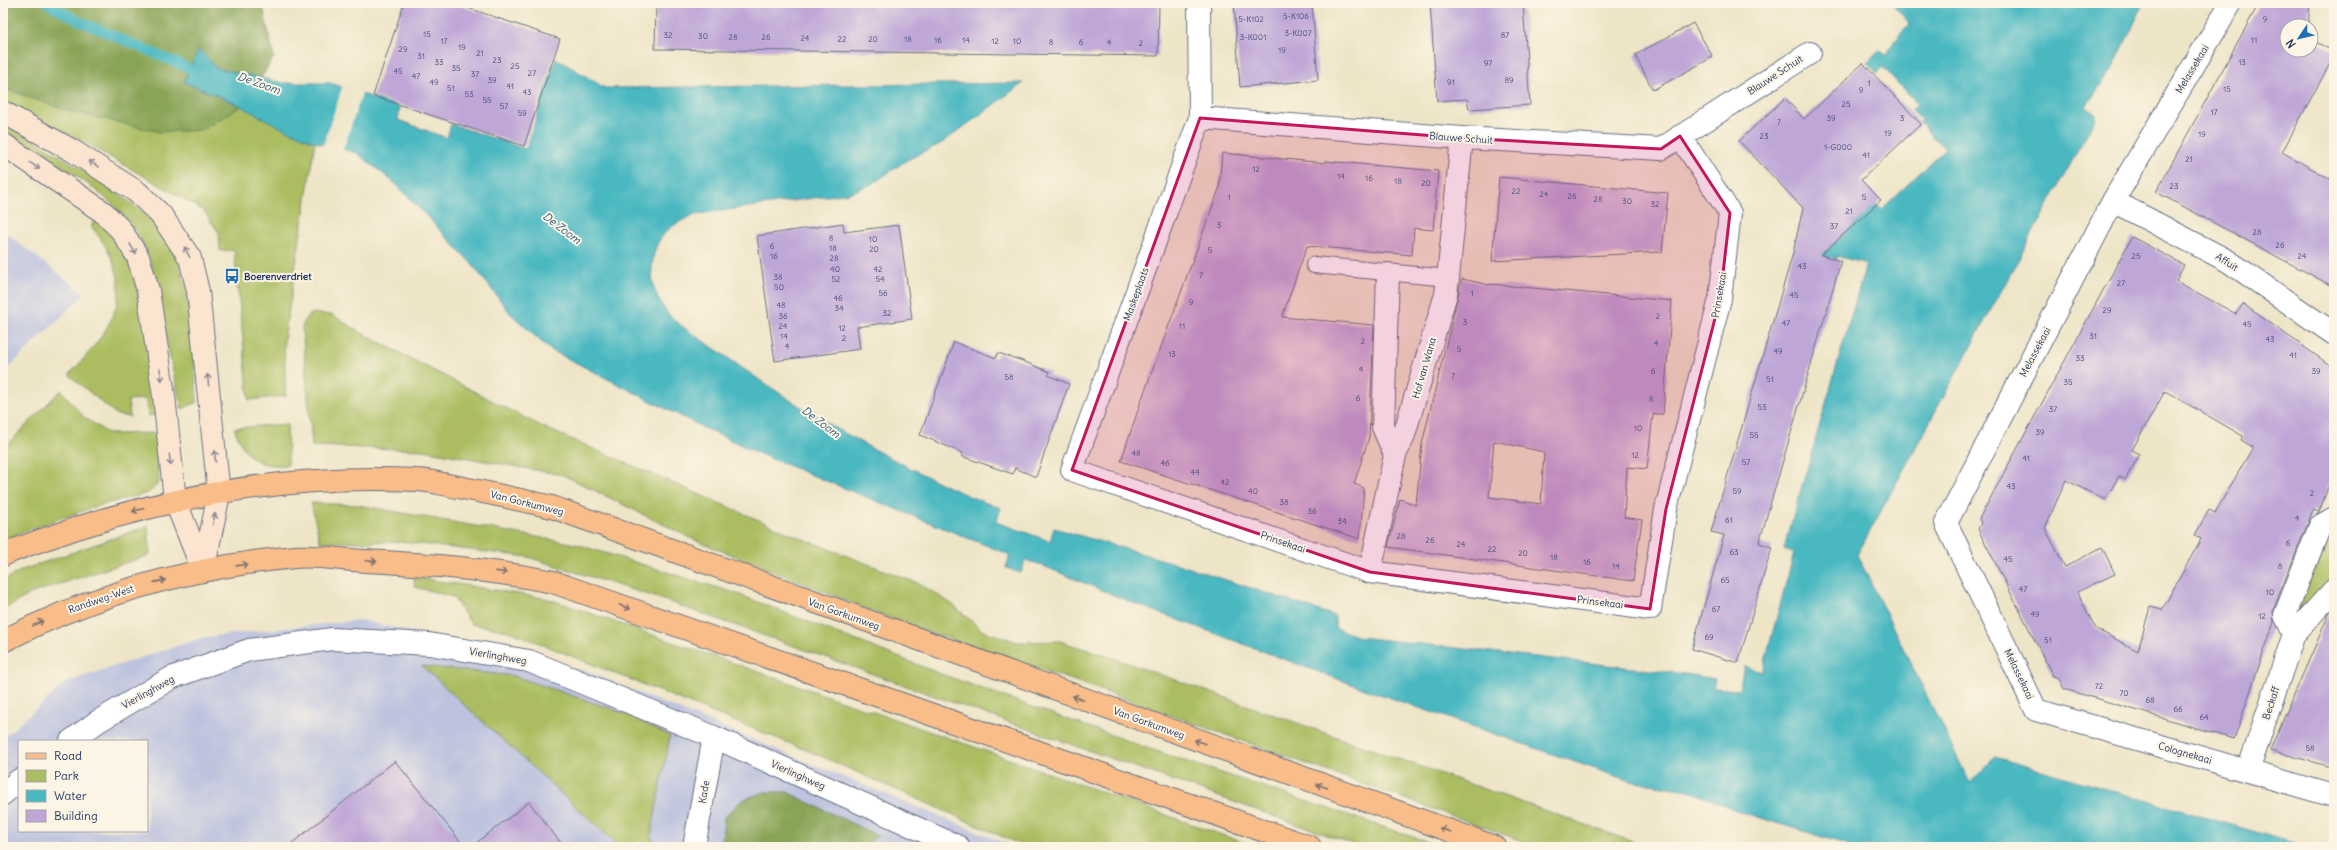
<svg xmlns="http://www.w3.org/2000/svg" width="2337" height="850" font-family="Delius,sans-serif">
  <style>
    .industrial { fill: #bdc3de; fill-rule: evenodd }
    .green { fill: #abbd60; stroke: #63765f }
    .forest { fill: #88a456; stroke: #526a5a }
    .water { fill: #49b8c1; stroke: #327490 }
    .pier { fill: #eee5c7 }
    .lines { fill: none; stroke-linecap: round; stroke-linejoin: round }
    .stream { stroke: #49b8c1; stroke-width: 10 }
    .building { fill: #bea6d7; fill-rule: evenodd }
    .service-casing { stroke: #656f83; stroke-width: 18 }
    .pedestrian-casing { stroke: #656f83; stroke-width: 24 }
    .minor-casing { stroke: #656f83; stroke-width: 24 }
    .secondary-casing { stroke: #656f83; stroke-width: 24 }
    .primary-casing { stroke: #656f83; stroke-width: 24 }
    .service { stroke: #fff; stroke-width: 16 }
    .pedestrian { stroke: #fff; stroke-width: 22 }
    .minor { stroke: #fff; stroke-width: 22 }
    .secondary { stroke: #fce5d0; stroke-width: 22 }
    .primary { stroke: #f8bd89; stroke-width: 22 }
    .oneway { stroke: #8c8a97 }
    .oneway2 { stroke: #7e6f71 }
    .marked { fill: #c2185b; fill-opacity: 0.2; stroke: #c2185b; stroke-width: 3; stroke-linejoin: round }
    .labels { text-anchor: middle; dominant-baseline: central; stroke-width: 4; stroke-linejoin: round; paint-order: stroke }
    .number-label { font-size: 8px; fill: #444d7c }
    .street-label { font-size: 10px; fill: #1b2f5e; stroke: #fcf5e5 }
    .poi-label { font-size: 10px; font-weight: bold; fill: #1b2f5e; stroke: #fcf5e5; text-anchor: start }
    .water-label { font-size: 11px; font-style: italic; fill: #29587c; stroke: #fcf5e5 }
  </style>
  <rect width="100%" height="100%" fill="#fcf5e5"/>
  <filter id="ink" filterUnits="userSpaceOnUse"><feTurbulence type="fractalNoise" baseFrequency=".025" numOctaves="2"/><feDisplacementMap in="SourceGraphic" scale="8" xChannelSelector="R" yChannelSelector="G"/><feConvolveMatrix kernelMatrix="1 2 1 2 8 2 1 2 1" color-interpolation-filters="sRGB"/></filter>
  <filter id="wash" filterUnits="userSpaceOnUse"><feTurbulence type="fractalNoise" baseFrequency=".012" numOctaves="4" result="noise"/><feDisplacementMap in="SourceGraphic" scale="16" xChannelSelector="R" yChannelSelector="G"/><feGaussianBlur stdDeviation="0.9" result="paint"/><feColorMatrix in="noise" values="0 0 0 0 0 0 0 0 0 0 0 0 0 0 0 0 0 1.4 0 .05"/><feComposite in="paint" operator="in"/></filter>
  <g filter="url(#wash)">
    <rect width="100%" height="100%" fill="#eee5c7"/>
    <path class="industrial" d="M3,231L85,294L3,373Z
      M360,620L585,671L1015,847H3V738L67,682L204,637ZM19,741H147V831H19Z"/>
    <path class="green" d="M3,88L69,111L202,130L241,106L282,128L315,142L284,341L286,396L249,400L234,250L220,251L219,233L203,210L84,142L39,119L3,104Z
      M3,121L99,180L146,214L173,246L190,298L197,402L182,409C178,392 174,375 170,358C163,321 159,271 140,238C113,191 47,158 3,129Z
      M97,218C104,227 114,236 120,246C149,296 150,360 157,415L148,416L146,399L128,400L130,417L117,415L69,375C117,323 141,288 91,226Z
      M312,313L332,315L369,337L543,427L798,537L920,584L952,604L983,631L1018,642L1060,641L1116,659L1648,847H1539L1081,683L899,622L695,540L563,475L423,450L312,446L302,327L306,318Z
      M61,390L84,417L109,434L156,433L159,483L148,493L97,506L19,533L3,541V449Z
      M287,424L288,465C255,467 246,458 234,428Z
      M311,503L358,505L576,544L735,593L941,674L1150,749L1443,847H1361L658,598L528,557L403,542H320Z
      M148,526L150,555L32,593L3,610V581L22,570Z
      M2330,530L2334,531V576L2329,592L2303,617L2291,611Z
      M414,577L549,599L1029,766L1256,847H1026L816,754L509,631L471,624L453,597L415,587Z
      M422,666L514,676L621,712L670,736L651,835L655,847H620Z"/>
    <path class="forest" d="M3,3H261L263,7L274,57L261,78L216,68L199,50L184,82L241,106L202,130L160,132L69,111L3,88Z
      M764,792H787L878,836L863,847H726L722,839L724,817L742,800Z"/>
    <path class="water" d="M1892,3H2144L2113,68L2086,106L2096,114L2095,119L1857,555L1970,783L1995,757L2308,847H1855L1741,812L1688,790L1630,781L1362,688L1138,605L1036,563L1025,561L1021,573L1006,568L1010,555L767,457L702,427L549,349L511,314L471,263L396,184L357,153L315,142L282,128L231,101L184,82L199,49L216,68L283,83H330L400,107L398,120L447,138L451,124L526,149L556,58L605,88L1023,83L942,143L907,160L872,184L849,193L698,214C677,221 659,232 654,254C649,276 653,293 666,311C675,324 707,343 721,353C782,397 845,436 912,469C942,484 970,498 1001,508L996,522L1050,541L1054,528L1181,565L1335,616V628L1359,637L1686,674L1715,679L1713,688L1739,690L1744,666L1762,672L1794,553L1784,549L1866,264L1837,256V259L1821,255L1876,204L1882,209L1945,149L1920,123L1922,120L1911,110L1917,104L1883,67L1877,73L1867,62L1879,50L1886,55L1895,40L1898,39L1899,34L1910,24Z"/>
    <path class="pier" d="M343,85L362,93L343,150L323,146Z"/>
    <g class="lines">
      <path class="stream" d="M47,3L75,19L202,74"/>
    </g>
    <g id="blocks">
      <path class="building" d="M404,3H453L560,39L524,146L373,96Z
        M656,3H861L954,6V3H1159L1158,56L655,49Z
        M1234,3H1312L1318,80L1240,87Z
        M1430,3H1523L1530,105L1469,109L1467,99L1437,101Z
        M2259,3H2310L2308,26H2287V50H2311V39L2334,52V56L2282,152L2334,181V287L2156,192Z
        M1693,23L1713,57L1653,90L1635,55Z
        M1863,63L1921,124L1861,180L1881,200L1821,255L1841,261L1759,543L1772,547L1738,663L1692,649L1724,535L1711,532L1793,253L1803,208L1739,141L1785,98L1804,119Z
        M1222,153L1325,163V161L1438,171L1433,230L1414,228L1412,255L1307,246L1282,317L1374,325L1369,437L1354,484L1364,488L1360,539L1121,461L1140,404L1219,189Z
        M1499,177L1668,193L1662,252L1492,261Z
        M843,223L844,232L899,225L912,319L857,327L860,349L775,361L757,236Z
        M2132,237L2184,265L2176,281L2236,314L2243,304L2334,368V471L2319,512L2313,510L2273,610L2274,622L2234,739L2064,689L2059,678L2053,676L1978,529L1981,523L1979,519ZM2165,391L2243,436L2241,440L2253,447L2215,513L2209,510L2195,535L2201,539L2162,610L2150,607L2138,651L2096,629L2077,592L2115,574L2102,547L2065,567L2045,528L2066,480L2105,500L2119,476L2125,480L2140,454L2132,450Z
        M1462,279L1490,285V284L1672,301L1663,414H1653L1647,469L1627,467L1624,517L1642,520L1633,581L1388,547L1400,499L1416,505L1422,444ZM1494,441L1544,452L1541,504L1489,497Z
        M954,342L996,358L998,353L1020,360L1050,372L1048,375L1069,384L1036,477L1015,468L1013,474L961,456L963,453L920,435Z
        M2334,609V768L2270,750L2329,614Z
        M395,761L465,847H287Z
        M529,802L564,847H471Z"/>
    </g>
  </g>
  <g filter="url(#ink)">
    <use href="#blocks" fill-opacity="0" stroke="#656f83" stroke-width="1"/>
    <g class="lines">
      <defs>
        <path id="service" d="M1314,265L1448,278"/>
        <path id="pedestrian" d="M1388,274L1383,427L1395,455
          M1370,572L1395,455L1403,438L1446,294L1448,278"/>
        <path id="minor" d="M1199,3L1200,118L1462,138L1661,149L1810,53
          M2228,3V8L2113,201L1946,523L2036,710L2334,796
          M1200,118L1072,470L1370,572L1650,609L1666,509L1720,299L1730,213L1680,136
          M2113,201L2228,261L2334,334
          M1448,278L1462,138
          M2294,634L2285,615L2320,526L2334,518
          M71,741L97,722L171,678L249,650L332,639L429,644L529,661L714,737L959,847
          M2248,771L2294,634L2334,590
          M3,794L19,780
          M694,847L714,737"/>
        <path id="secondary" d="M3,112L73,151L137,192L161,215L190,258L198,291L219,494L203,571
          M3,144L103,212L121,230L138,257L148,290L164,396L175,500L203,571"/>
        <path id="primary" d="M3,555C27,544 52,537 77,528C186,493 301,474 416,480C430,480 444,485 458,487C489,493 521,500 552,507L1495,847
          M3,641C94,594 193,567 295,557C317,555 342,560 364,561C428,564 490,569 553,582L1310,847"/>
      </defs>
      <use href="#service" class="service-casing"/>
      <use href="#pedestrian" class="pedestrian-casing"/>
      <use href="#minor" class="minor-casing"/>
      <use href="#secondary" class="secondary-casing"/>
      <use href="#primary" class="primary-casing"/>
      <use href="#service" class="service"/>
      <use href="#pedestrian" class="pedestrian"/>
      <use href="#minor" class="minor"/>
      <use href="#secondary" class="secondary"/>
      <use href="#primary" class="primary"/>
    </g>
    <defs><path id="oneway-shaft" d="M-6 0H5M1.5-3L5.5 0L1.5 3" fill="none" stroke-width="1.6" stroke-linecap="round" stroke-linejoin="round"/></defs>
    <g class="oneway">
      <use href="#oneway-shaft" transform="translate(94 164) rotate(-148)"/>
      <use href="#oneway-shaft" transform="translate(35 166) rotate(34)"/>
      <use href="#oneway-shaft" transform="translate(133 249) rotate(58)"/>
      <use href="#oneway-shaft" transform="translate(187 252) rotate(-117)"/>
      <use href="#oneway-shaft" transform="translate(161 375) rotate(81)"/>
      <use href="#oneway-shaft" transform="translate(208 380) rotate(-96)"/>
      <use href="#oneway-shaft" transform="translate(215 456) rotate(-95)"/>
      <use href="#oneway-shaft" transform="translate(170 460) rotate(83)"/>
      <use href="#oneway-shaft" transform="translate(214 519) rotate(-78)"/>
    </g>
    <g class="oneway2">
      <use href="#oneway-shaft" transform="translate(138 510) rotate(165)"/>
      <use href="#oneway-shaft" transform="translate(371 561) rotate(3)"/>
      <use href="#oneway-shaft" transform="translate(242 565) rotate(-8)"/>
      <use href="#oneway-shaft" transform="translate(501 572) rotate(8)"/>
      <use href="#oneway-shaft" transform="translate(160 581) rotate(-13)"/>
      <use href="#oneway-shaft" transform="translate(625 607) rotate(19)"/>
      <use href="#oneway-shaft" transform="translate(38 623) rotate(-27)"/>
      <use href="#oneway-shaft" transform="translate(1078 698) rotate(-160)"/>
      <use href="#oneway-shaft" transform="translate(1200 742) rotate(-160)"/>
      <use href="#oneway-shaft" transform="translate(1322 786) rotate(-160)"/>
      <use href="#oneway-shaft" transform="translate(1445 830) rotate(-161)"/>
    </g>
  </g>
  <path class="marked" d="M1200,118L1462,138L1661,149L1680,136L1730,213L1720,299L1666,509L1650,609L1370,572L1072,470Z"/>
  <defs>
    <symbol id="bus-bare" viewBox="-9 -9 18 18"><path d="M-5-6H5V4H4V6H2V4H-2V6H-4V4H-5ZM-3.5-4V0h7V-4ZM-3.5 1.2v1.5H-2V1.2ZM2 1.2v1.5H3.5V1.2Z" fill="#1f6fb2" stroke="#fcf5e5" stroke-width="2.5" paint-order="stroke"/></symbol>
  </defs>
  <g fill-rule="evenodd">
    <use href="#bus-bare" x="221" y="265" width="22" height="22"/>
  </g>
  <g class="labels">
    <g class="number-label">
      <text x="1296" y="16">5-K106</text>
      <text x="1251" y="19">5-K102</text>
      <text x="2265" y="19">9</text>
      <text x="1298" y="33">3-K007</text>
      <text x="427" y="34">15</text>
      <text x="668" y="35">32</text>
      <text x="1505" y="35">87</text>
      <text x="703" y="36">30</text>
      <text x="733" y="37">28</text>
      <text x="766" y="37">26</text>
      <text x="1253" y="37">3-K001</text>
      <text x="805" y="38">24</text>
      <text x="842" y="39">22</text>
      <text x="873" y="39">20</text>
      <text x="908" y="39">18</text>
      <text x="938" y="40">16</text>
      <text x="966" y="40">14</text>
      <text x="2254" y="40">11</text>
      <text x="444" y="41">17</text>
      <text x="995" y="41">12</text>
      <text x="1017" y="41">10</text>
      <text x="1051" y="42">8</text>
      <text x="1081" y="42">6</text>
      <text x="1109" y="42">4</text>
      <text x="1141" y="43">2</text>
      <text x="462" y="47">19</text>
      <text x="403" y="49">29</text>
      <text x="1282" y="50">19</text>
      <text x="480" y="53">21</text>
      <text x="421" y="56">31</text>
      <text x="497" y="60">23</text>
      <text x="439" y="62">33</text>
      <text x="2242" y="62">13</text>
      <text x="1488" y="63">97</text>
      <text x="515" y="66">25</text>
      <text x="456" y="68">35</text>
      <text x="398" y="71">45</text>
      <text x="532" y="73">27</text>
      <text x="475" y="74">37</text>
      <text x="416" y="76">47</text>
      <text x="492" y="80">39</text>
      <text x="1509" y="80">89</text>
      <text x="434" y="82">49</text>
      <text x="1451" y="82">91</text>
      <text x="1869" y="83">1</text>
      <text x="510" y="86">41</text>
      <text x="451" y="88">51</text>
      <text x="2227" y="89">15</text>
      <text x="1861" y="90">9</text>
      <text x="527" y="92">43</text>
      <text x="469" y="94">53</text>
      <text x="487" y="100">55</text>
      <text x="1846" y="104">25</text>
      <text x="504" y="106">57</text>
      <text x="2214" y="112">17</text>
      <text x="522" y="113">59</text>
      <text x="1831" y="118">39</text>
      <text x="1902" y="118">3</text>
      <text x="1779" y="122">7</text>
      <text x="1888" y="133">19</text>
      <text x="2202" y="134">19</text>
      <text x="1764" y="136">23</text>
      <text x="1838" y="147">1-G000</text>
      <text x="1866" y="155">41</text>
      <text x="2189" y="159">21</text>
      <text x="1256" y="169">12</text>
      <text x="1341" y="176">14</text>
      <text x="1369" y="178">16</text>
      <text x="1398" y="181">18</text>
      <text x="1426" y="183">20</text>
      <text x="2174" y="186">23</text>
      <text x="1516" y="191">22</text>
      <text x="1544" y="194">24</text>
      <text x="1572" y="196">26</text>
      <text x="1229" y="197">1</text>
      <text x="1864" y="197">5</text>
      <text x="1598" y="199">28</text>
      <text x="1627" y="201">30</text>
      <text x="1655" y="204">32</text>
      <text x="1849" y="211">21</text>
      <text x="1219" y="225">3</text>
      <text x="1834" y="226">37</text>
      <text x="2257" y="232">28</text>
      <text x="831" y="238">8</text>
      <text x="873" y="239">10</text>
      <text x="2280" y="245">26</text>
      <text x="772" y="246">6</text>
      <text x="833" y="248">18</text>
      <text x="874" y="249">20</text>
      <text x="1210" y="250">5</text>
      <text x="774" y="256">16</text>
      <text x="2136" y="256">25</text>
      <text x="2302" y="256">24</text>
      <text x="834" y="258">28</text>
      <text x="1802" y="266">43</text>
      <text x="835" y="269">40</text>
      <text x="878" y="269">42</text>
      <text x="1201" y="275">7</text>
      <text x="778" y="277">38</text>
      <text x="836" y="279">52</text>
      <text x="880" y="279">54</text>
      <text x="2121" y="283">27</text>
      <text x="779" y="287">50</text>
      <text x="883" y="293">56</text>
      <text x="1472" y="293">1</text>
      <text x="1794" y="295">45</text>
      <text x="838" y="298">46</text>
      <text x="1191" y="302">9</text>
      <text x="781" y="305">48</text>
      <text x="839" y="308">34</text>
      <text x="2107" y="310">29</text>
      <text x="887" y="313">32</text>
      <text x="783" y="316">36</text>
      <text x="1658" y="316">2</text>
      <text x="1465" y="322">3</text>
      <text x="1786" y="323">47</text>
      <text x="2247" y="324">45</text>
      <text x="783" y="326">24</text>
      <text x="1182" y="326">11</text>
      <text x="842" y="328">12</text>
      <text x="784" y="336">14</text>
      <text x="2093" y="336">31</text>
      <text x="844" y="338">2</text>
      <text x="2270" y="339">43</text>
      <text x="1363" y="341">2</text>
      <text x="1656" y="343">4</text>
      <text x="787" y="346">4</text>
      <text x="1459" y="349">5</text>
      <text x="1778" y="351">49</text>
      <text x="1172" y="354">13</text>
      <text x="2293" y="355">41</text>
      <text x="2080" y="358">33</text>
      <text x="1361" y="369">4</text>
      <text x="1653" y="371">6</text>
      <text x="2316" y="371">39</text>
      <text x="1453" y="376">7</text>
      <text x="1009" y="377">58</text>
      <text x="1770" y="379">51</text>
      <text x="2068" y="382">35</text>
      <text x="1358" y="398">6</text>
      <text x="1651" y="399">8</text>
      <text x="1762" y="407">53</text>
      <text x="2053" y="409">37</text>
      <text x="1638" y="428">10</text>
      <text x="2040" y="432">39</text>
      <text x="1754" y="435">55</text>
      <text x="1136" y="453">48</text>
      <text x="1635" y="455">12</text>
      <text x="2026" y="458">41</text>
      <text x="1746" y="462">57</text>
      <text x="1165" y="463">46</text>
      <text x="1195" y="472">44</text>
      <text x="1225" y="482">42</text>
      <text x="2011" y="486">43</text>
      <text x="1253" y="491">40</text>
      <text x="1737" y="491">59</text>
      <text x="2312" y="493">2</text>
      <text x="1284" y="502">38</text>
      <text x="1312" y="511">36</text>
      <text x="2297" y="518">4</text>
      <text x="1729" y="520">61</text>
      <text x="1342" y="521">34</text>
      <text x="1401" y="536">28</text>
      <text x="1430" y="540">26</text>
      <text x="2288" y="543">6</text>
      <text x="1461" y="544">24</text>
      <text x="1492" y="549">22</text>
      <text x="1734" y="552">63</text>
      <text x="1523" y="553">20</text>
      <text x="1554" y="557">18</text>
      <text x="2008" y="559">45</text>
      <text x="1587" y="562">16</text>
      <text x="1616" y="566">14</text>
      <text x="2280" y="566">8</text>
      <text x="1725" y="580">65</text>
      <text x="2023" y="589">47</text>
      <text x="2270" y="592">10</text>
      <text x="1716" y="609">67</text>
      <text x="2035" y="614">49</text>
      <text x="2262" y="616">12</text>
      <text x="1709" y="637">69</text>
      <text x="2048" y="640">51</text>
      <text x="2099" y="686">72</text>
      <text x="2124" y="693">70</text>
      <text x="2150" y="700">68</text>
      <text x="2178" y="709">66</text>
      <text x="2204" y="717">64</text>
      <text x="2310" y="748">58</text>
    </g>
    <g class="street-label">
      <text transform="translate(2192 69) rotate(-59)">Melassekaai</text>
      <text transform="translate(1775 75) rotate(-33)">Blauwe Schuit</text>
      <text transform="translate(1461 138) rotate(4)">Blauwe Schuit</text>
      <text transform="translate(2227 262) rotate(32)">Affuit</text>
      <text transform="translate(1136 294) rotate(-70)">Maskeplaats</text>
      <text transform="translate(1719 295) rotate(-80)">Prinsekaai</text>
      <text transform="translate(2035 352) rotate(-62)">Melassekaai</text>
      <text transform="translate(1424 368) rotate(-74)">Hof van Wana</text>
      <text transform="translate(527 503) rotate(14)">Van Gorkumweg</text>
      <text transform="translate(1283 542) rotate(19)">Prinsekaai</text>
      <text transform="translate(101 599) rotate(-19)">Randweg-West</text>
      <text transform="translate(1600 602) rotate(7)">Prinsekaai</text>
      <text transform="translate(844 614) rotate(20)">Van Gorkumweg</text>
      <text transform="translate(498 656) rotate(10)">Vierlinghweg</text>
      <text transform="translate(2019 674) rotate(64)">Melassekaai</text>
      <text transform="translate(148 692) rotate(-29)">Vierlinghweg</text>
      <text transform="translate(2271 703) rotate(-72)">Beckaff</text>
      <text transform="translate(1149 723) rotate(20)">Van Gorkumweg</text>
      <text transform="translate(2185 753) rotate(16)">Colognekaai</text>
      <text transform="translate(798 775) rotate(24)">Vierlinghweg</text>
      <text transform="translate(704 792) rotate(-80)">Kade</text>
    </g>
    <g class="poi-label">
      <text x="244" y="276">Boerenverdriet</text>
    </g>
    <g class="water-label">
      <text transform="translate(259 83) rotate(20)">De Zoom</text>
      <text transform="translate(562 228) rotate(37)">De Zoom</text>
      <text transform="translate(821 422) rotate(37)">De Zoom</text>
    </g>
  </g>
  <rect width="2337" height="850" fill="none" stroke="#fcf5e5" stroke-width="16"/>
  <rect x="18" y="740" width="130" height="92" fill="#fcf5e5" stroke="#a2a6af"/>
  <rect x="26" y="753" width="20" height="6" fill="#f8bd89" stroke="#a2a6af"/>
  <text x="54" y="760" font-size="12" fill="#1b2f5e">Road</text>
  <rect x="26" y="770" width="20" height="12" fill="#abbd60" stroke="#a2a6af"/>
  <text x="54" y="780" font-size="12" fill="#1b2f5e">Park</text>
  <rect x="26" y="790" width="20" height="12" fill="#49b8c1" stroke="#a2a6af"/>
  <text x="54" y="800" font-size="12" fill="#1b2f5e">Water</text>
  <rect x="26" y="810" width="20" height="12" fill="#bea6d7" stroke="#a2a6af"/>
  <text x="54" y="820" font-size="12" fill="#1b2f5e">Building</text>
  <g transform="translate(2299 38) rotate(235)"><circle r="19" fill="#fcf5e5" stroke="#a2a6af"/>
  <path d="M0-3L7 15L0 10L-7 15Z" fill="#1f6fb2"/>
  <text y="-6" font-size="11" font-weight="bold" text-anchor="middle" fill="#1b2f5e">N</text>
  </g>
</svg>
